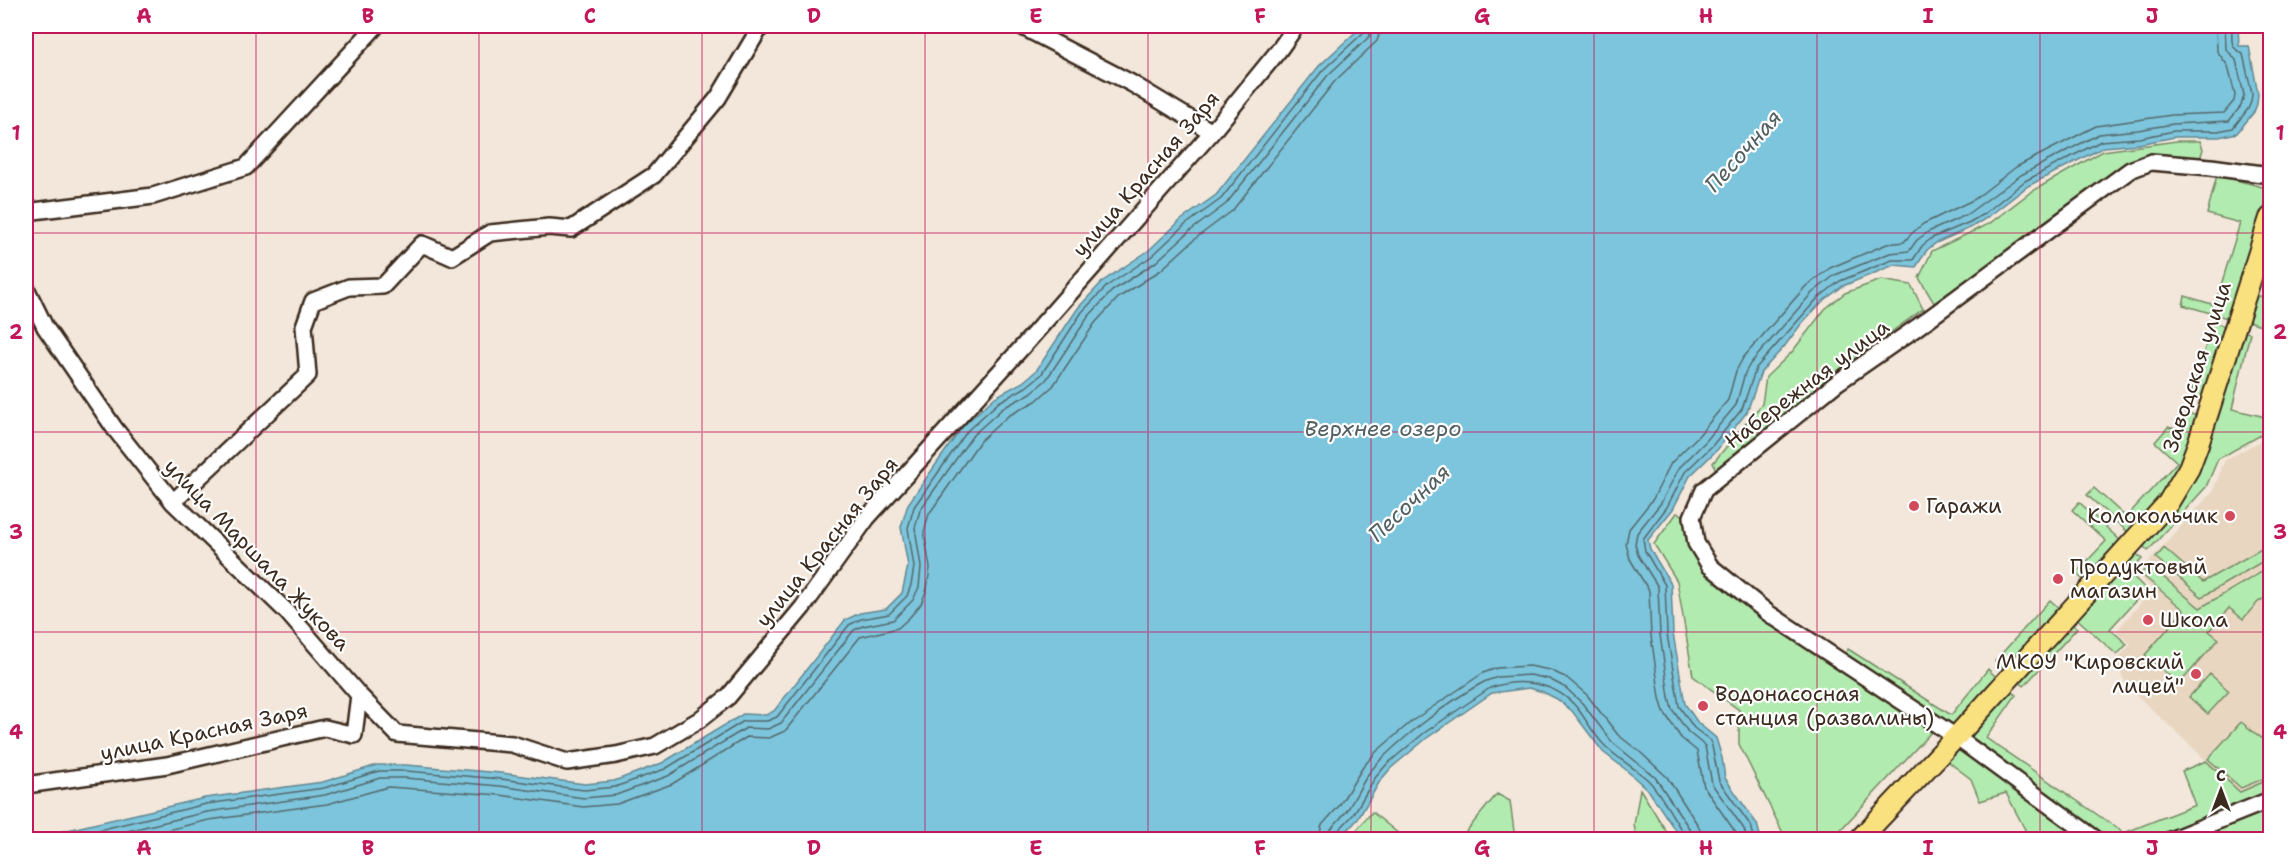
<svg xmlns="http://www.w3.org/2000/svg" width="2296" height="865" font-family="'Shantell Sans',sans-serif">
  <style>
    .built { fill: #e8d6c0 }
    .green { fill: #b2ebaf; stroke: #768a66; stroke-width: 1.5 }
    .water { fill: #7cc5dd; stroke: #628791; stroke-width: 1.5 }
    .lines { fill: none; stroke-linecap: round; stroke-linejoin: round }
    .shore { stroke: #55686a; stroke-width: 1.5 }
    .minor-casing { stroke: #3b2a1e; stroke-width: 20 }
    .major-casing { stroke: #3b2a1e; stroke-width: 24 }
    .minor { stroke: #fff; stroke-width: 15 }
    .major { stroke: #fae180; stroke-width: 20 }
    .grid { fill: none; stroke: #c2185b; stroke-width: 1.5; stroke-opacity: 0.55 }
    .poi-dot { fill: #d1495b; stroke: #fff; stroke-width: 2 }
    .labels { text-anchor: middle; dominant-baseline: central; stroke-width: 4.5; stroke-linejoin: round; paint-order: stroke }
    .street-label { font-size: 21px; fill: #3b2a1e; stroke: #fff }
    .poi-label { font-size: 21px; fill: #3b2a1e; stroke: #fff; text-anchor: start }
    .water-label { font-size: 22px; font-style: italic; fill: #526061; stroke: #fff }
    .neatline { fill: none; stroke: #c2185b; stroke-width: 2 }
    .grid-label { font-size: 20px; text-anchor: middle; font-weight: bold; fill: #c2185b }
  </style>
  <rect width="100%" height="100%" fill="#f2e7da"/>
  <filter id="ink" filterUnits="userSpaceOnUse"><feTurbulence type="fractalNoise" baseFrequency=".0167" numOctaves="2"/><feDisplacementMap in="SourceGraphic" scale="12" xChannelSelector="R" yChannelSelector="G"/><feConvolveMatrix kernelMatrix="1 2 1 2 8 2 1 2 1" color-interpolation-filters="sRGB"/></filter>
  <g filter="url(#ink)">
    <path class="built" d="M2270,436V778L2240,792L2127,686L2115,662L2131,644L2116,631L2153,589L2137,575L2213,491L2225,460Z"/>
    <path class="green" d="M2177,141H2200L2203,149L2200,159L2127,166L1934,303L1919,278L1932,251L1990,223L2031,192L2103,151Z
      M2217,175L2270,189L2231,319L2183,305L2185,296L2215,305L2240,223L2207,214Z
      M1881,280L1911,285L1923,309L1833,374L1720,469L1715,468L1713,463L1762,404L1766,377L1792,352L1825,309L1845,293Z
      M2253,294L2270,299V328L2245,320Z
      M2213,322L2228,327L2205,402L2190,397Z
      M2239,330L2250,333L2232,409L2265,417L2270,430L2218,459L2206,487L2148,551L2140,543L2173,506Z
      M2186,413L2199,416L2184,464L2164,499L2131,535L2087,495L2094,488L2126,517L2177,462L2155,442L2168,427L2180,430Z
      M2079,502L2123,543L2086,583L2076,573L2106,541L2072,510Z
      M1677,513L1686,516L1691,546L1933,730L1832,839H1786L1739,744V710L1693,676L1677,581L1654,544Z
      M2270,544V557L2202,597L2156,558L2164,548L2203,582Z
      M2133,551L2142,559L2129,573L2146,589L2110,629L2127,644L2117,655L2074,616Z
      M2149,565L2200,608L2270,567V595L2258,602L2243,619L2229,608L2209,631L2219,639L2179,684L2145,655L2184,610L2141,574Z
      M2050,600L2060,609L2005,670L1995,661Z
      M2068,621L2077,628L2024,686L2016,679Z
      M1848,649L1951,715L1988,669L1998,679L1955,729L1844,656Z
      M2210,674L2229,691L2208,714L2189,697Z
      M2008,689L2016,695L1986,738L2124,833L2195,805L2182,771L2206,761L2240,792L2270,779V839H2030L2006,793L1980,801L1971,779L1946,760Z
      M2241,722L2268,743L2270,742V776L2241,788L2208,759Z
      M1640,789L1671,839H1637L1634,825Z
      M1497,794L1510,801L1515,839H1460Z
      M1372,812L1405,839H1349Z"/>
    <path class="water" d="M1362,26H2238L2239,46H2249L2258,94L2257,104L2254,112L2237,133L2219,137H2175L2139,144L2104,147L2028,186L1988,217L1972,227L1936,243L1927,250L1916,267L1894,265L1843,286L1822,302L1802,323L1784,347L1761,372L1747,412L1717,450L1690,476L1673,509L1648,540L1650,549L1671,584L1673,633L1685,704L1698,723L1716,738L1722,758L1725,778L1757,824L1761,839H1681L1649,791L1625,769L1603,752L1572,711L1557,699L1543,692L1529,688L1492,693L1427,738L1391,768L1380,781L1358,819L1339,839H29L205,798L323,782L377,765H406L501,773L585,784L614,781L662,763L743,714L766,715L774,711L845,620L860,613L886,609L902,593L908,566L901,527L908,504L963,426L995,397L1023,382L1036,371L1078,308L1103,281L1148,251L1181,220L1216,195L1319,66Z"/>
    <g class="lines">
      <path class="shore" d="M58,840L206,804L324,788L379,771H406L501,779L584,790L615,787L665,769L744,721H767L777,717L849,625L861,619L889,614L907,596L911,585L914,567L908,528L914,507L968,430L999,402L1026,387L1041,375L1082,312L1107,286L1152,256L1185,225L1221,199L1323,70L1364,32L1365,26
        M89,840L207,812L325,795L380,778H405L500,786L584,798L616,795L668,776L746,728L768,729L781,723L854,630L863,626L893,620L913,600L919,587L921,567L915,528L920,510L973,435L1003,408L1031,393L1046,380L1088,317L1112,291L1156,262L1190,231L1226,204L1328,75L1369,37L1373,26
        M126,840L209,820L327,804L388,787L500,795L583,807L617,804L672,784L747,737L769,738L785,731L860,637L898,628L909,618L921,604L927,589L930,568L924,532L929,514L980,441L1008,416L1036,401L1053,386L1095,323L1118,298L1161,270L1196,238L1232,211L1335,81L1377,41L1382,26
        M1318,840L1322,825L1339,806L1363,767L1376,752L1412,721L1483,673L1497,668L1529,666L1550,670L1567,678L1587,695L1618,735L1640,752L1667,777L1699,827L1702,840
        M1327,840C1328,827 1341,820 1348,809C1355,798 1361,785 1369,773C1391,745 1454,697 1486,681L1498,677L1530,675L1549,679L1566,688L1582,703L1612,742L1655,777L1691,831L1693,840
        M1335,840L1336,833L1353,815L1375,778L1387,764L1424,733L1490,688C1521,677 1556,682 1578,709C1587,721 1594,735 1605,746C1618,759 1635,768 1648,780C1661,793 1673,818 1684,834L1685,840
        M1738,840L1736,833L1704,787L1697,751L1681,738L1664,712L1660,698L1651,636L1649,591L1630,559L1626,544L1629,529L1653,499L1671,463L1699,435L1728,400L1736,371L1743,358L1806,286L1830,268L1887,244L1904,242L1911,234L1923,224L1975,199L2016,167L2096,126L2172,115L2224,113L2234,101L2235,95L2228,66L2217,51L2216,26
        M1747,840L1744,829L1712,784L1705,746L1688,732L1672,709L1669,697L1660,635L1658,587L1638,555L1635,544L1637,533L1661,503L1679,468L1706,441L1736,405L1745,373L1750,364L1812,293L1835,275L1890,253L1909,251L1917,240L1928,232L1966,215L2021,175L2099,134L2138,130L2173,124L2229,121L2241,106L2244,95L2236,60L2226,49L2225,26
        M1755,840L1751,826L1719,781L1711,741L1694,728L1679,706L1667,634L1665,585L1645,551L1643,539L1667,507L1685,472L1712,446L1742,409L1756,368L1818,298L1840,281L1892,260H1913L1922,246L1932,238L1970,222L1985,213L2025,181L2101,141L2139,138L2174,131H2218L2233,128L2248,109L2251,102L2252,94L2243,54C2229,47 2232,40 2232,26"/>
      <defs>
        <path id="minor" d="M1021,26L1131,83L1212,132
          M26,212L153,196L246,167L376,26
          M26,288L45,327L115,429L173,502L287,612L359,695L354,735L325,728L167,765L26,785
          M173,502L308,375L304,326L313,301L349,287L383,286L422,244L452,257L490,233L549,227L571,229L654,175L718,98L761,26
          M359,695L397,734L512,744L567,762L616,755L655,746L699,720L728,697L803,607L867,518L1025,344L1212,132L1279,50L1296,26
          M2097,840L1956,737L1768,613L1710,566L1696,543L1692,517L1704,490L1838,382L1916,328L2130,170L2151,162L2211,167L2270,175
          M2170,840L2270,800"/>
        <path id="major" d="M1859,840L1956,737L2168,503L2189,468L2198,444L2270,218"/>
      </defs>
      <use href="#minor" class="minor-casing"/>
      <use href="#major" class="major-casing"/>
      <use href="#minor" class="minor"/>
      <use href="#major" class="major"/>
    </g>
  </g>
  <path class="grid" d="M256,26V840M479,26V840M702,26V840M925,26V840M1148,26V840M1371,26V840M1594,26V840M1817,26V840M2040,26V840M26,233H2270M26,432H2270M26,632H2270"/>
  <g class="poi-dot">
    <circle cx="1914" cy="506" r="6"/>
    <circle cx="2230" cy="516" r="6"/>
    <circle cx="2058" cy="579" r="6"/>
    <circle cx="2148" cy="620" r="6"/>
    <circle cx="2196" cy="674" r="6"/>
    <circle cx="1703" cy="706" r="6"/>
  </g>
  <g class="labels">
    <g class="street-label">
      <text transform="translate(1146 174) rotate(-49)">улица Красная Заря</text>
      <text transform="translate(2197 367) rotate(-72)">Заводская улица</text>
      <text transform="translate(1807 384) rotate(-37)">Набережная улица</text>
      <text transform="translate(827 542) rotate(-51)">улица Красная Заря</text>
      <text transform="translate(257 555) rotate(46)">улица Маршала Жукова</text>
      <text transform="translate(204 732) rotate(-12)">улица Красная Заря</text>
    </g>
    <g class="poi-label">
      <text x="1926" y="506">Гаражи</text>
      <text x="2218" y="516" text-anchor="end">Колокольчик</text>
      <text x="2070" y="567">Продуктовый<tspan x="2070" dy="24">магазин</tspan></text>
      <text x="2160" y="620">Школа</text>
      <text x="2184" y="662" text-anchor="end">МКОУ "Кировский<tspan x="2184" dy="24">лицей"</tspan></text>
      <text x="1715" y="694">Водонасосная<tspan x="1715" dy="24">станция (развалины)</tspan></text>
    </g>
    <g class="water-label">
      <text transform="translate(1743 151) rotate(-48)">Песочная</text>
      <text x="1383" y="428">Верхнее озеро</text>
      <text transform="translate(1409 503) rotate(-43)">Песочная</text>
    </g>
  </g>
  <rect width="2296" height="865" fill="none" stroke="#fff" stroke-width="66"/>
  <g transform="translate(2221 790)" stroke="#ffffff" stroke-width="4.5" paint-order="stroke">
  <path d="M0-4.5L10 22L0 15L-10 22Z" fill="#3b2a1e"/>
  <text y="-9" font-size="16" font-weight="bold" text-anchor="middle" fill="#3b2a1e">С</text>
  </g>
  <rect x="33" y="33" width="2230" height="799" class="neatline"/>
  <g class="grid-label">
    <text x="144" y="23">A</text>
    <text x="368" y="23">B</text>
    <text x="590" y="23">C</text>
    <text x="814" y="23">D</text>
    <text x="1036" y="23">E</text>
    <text x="1260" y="23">F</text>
    <text x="1482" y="23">G</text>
    <text x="1706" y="23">H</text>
    <text x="1928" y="23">I</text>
    <text x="2152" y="23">J</text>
    <text x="16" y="140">1</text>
    <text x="2280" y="140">1</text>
    <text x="16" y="339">2</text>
    <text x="2280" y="339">2</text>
    <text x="16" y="539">3</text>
    <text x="2280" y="539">3</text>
    <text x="16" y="739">4</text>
    <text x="2280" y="739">4</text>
    <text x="144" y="855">A</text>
    <text x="368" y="855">B</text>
    <text x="590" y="855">C</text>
    <text x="814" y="855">D</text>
    <text x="1036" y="855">E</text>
    <text x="1260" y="855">F</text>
    <text x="1482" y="855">G</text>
    <text x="1706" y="855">H</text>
    <text x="1928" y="855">I</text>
    <text x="2152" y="855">J</text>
  </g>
</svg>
